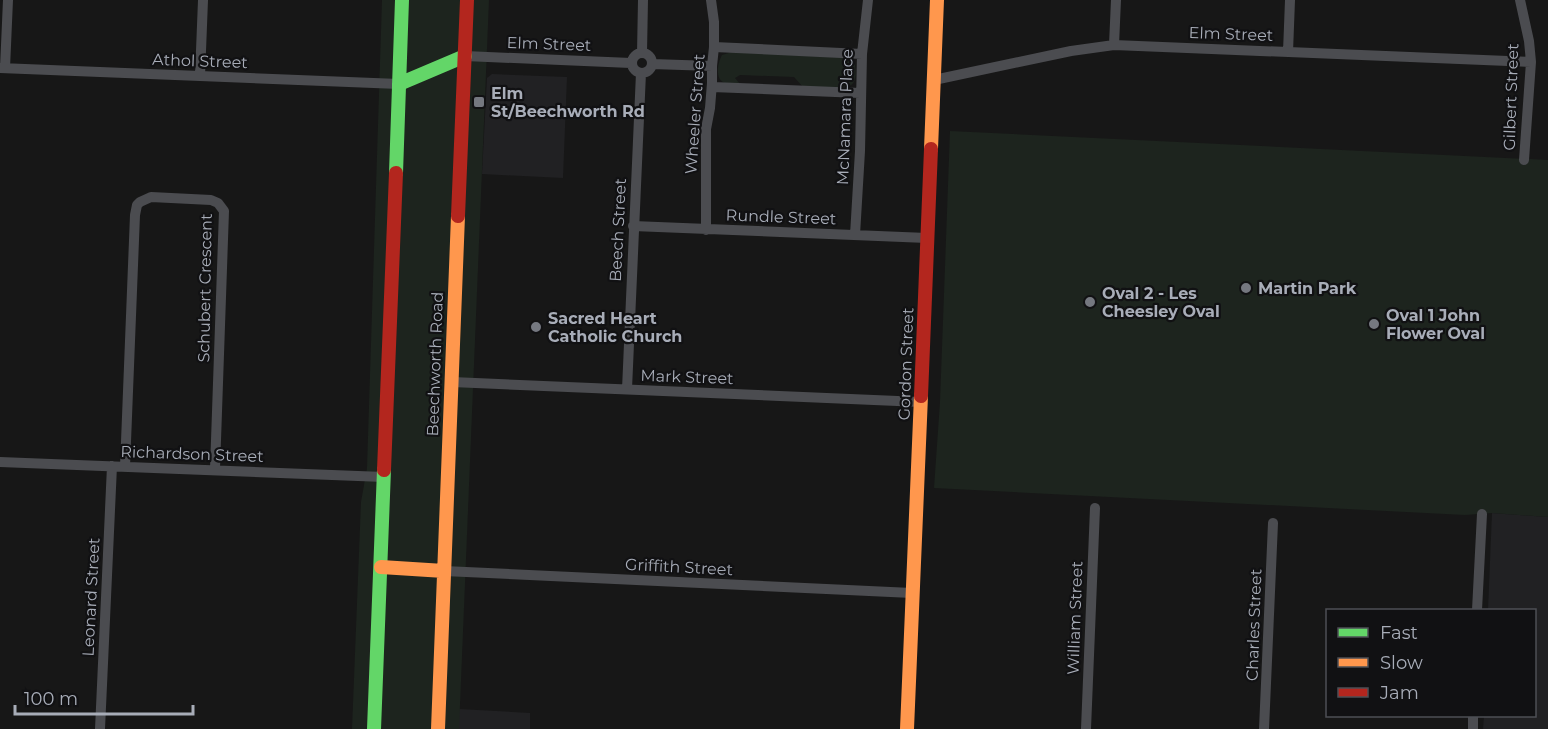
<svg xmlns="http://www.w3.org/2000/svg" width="1548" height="729" font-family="Montserrat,sans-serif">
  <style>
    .built { fill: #212123 }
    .green { fill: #1d241e }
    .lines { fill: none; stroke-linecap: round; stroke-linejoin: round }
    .street { stroke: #4b4c50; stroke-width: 10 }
    .fast { stroke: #63d668; stroke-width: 14 }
    .slow { stroke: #ff974d; stroke-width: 14 }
    .jam { stroke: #b3261e; stroke-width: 14 }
    .poi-dot { fill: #757880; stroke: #111113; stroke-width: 2 }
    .labels { text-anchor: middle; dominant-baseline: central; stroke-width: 4.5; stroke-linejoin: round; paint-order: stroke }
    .street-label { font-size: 16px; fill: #a8adb8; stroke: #111113 }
    .poi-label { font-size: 16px; font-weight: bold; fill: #a8adb8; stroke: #111113; text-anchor: start }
  </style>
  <rect width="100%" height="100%" fill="#171717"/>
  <path class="built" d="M492,74L567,77L563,178L482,174L487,78Z
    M1492,513L1548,517V729H1483L1484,716H1534V610H1488Z
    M459,709L530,713V729H459Z"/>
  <path class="green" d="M382,0H489L459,729H352L361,502L367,468Z
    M732,52L849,58L855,65C856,75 857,83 848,87H803L794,77L740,75L735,78L740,84C736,84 729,84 725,83C714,79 718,62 722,55Z
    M950,131L1548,160V517L1492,513L1465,515L934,488L940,402Z"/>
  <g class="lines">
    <path class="street" d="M1520,0L1529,41L1531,62L1524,160
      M1114,45L1116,0
      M714,47L862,54
      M1288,52L1290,0
      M632 63a10 10 0 1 1 20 0a10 10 0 1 1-20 0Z
      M642,53L643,0
      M465,56L631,63
      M652,64L712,66
      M0,68L399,84
      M5,68L8,0
      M200,76L203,0
      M934,80L1071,51L1114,45L1531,62
      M712,87L860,93
      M633,226L927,238
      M706,230V129L710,108L712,83V66L714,47V22L711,0
      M855,235L860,151L862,54L868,0
      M452,382L921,402
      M627,389L641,73
      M0,462L384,477
      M125,467L135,215L137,205L140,202L151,197L211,200L218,203L224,211L215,469
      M444,571L912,593
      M1477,610L1482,514
      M100,729L112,466
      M1086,729L1095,508
      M1264,729L1273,523
      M1473,729V716"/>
    <path class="fast" d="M399,84L465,56
      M396,173L402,0
      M374,729L384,470"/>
    <path class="slow" d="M931,149L937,0
      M381,567L444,571
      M438,729L458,216
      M907,729L921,396"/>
    <path class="jam" d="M458,216L467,0
      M921,396L931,149
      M384,470L396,173"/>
  </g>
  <g class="poi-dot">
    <rect x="473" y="96" width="12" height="12" rx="3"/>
    <circle cx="1246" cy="288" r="6"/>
    <circle cx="1090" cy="302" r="6"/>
    <circle cx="1374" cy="324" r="6"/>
    <circle cx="536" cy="327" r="6"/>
  </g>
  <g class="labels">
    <g class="street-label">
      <text transform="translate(1231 34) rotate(2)">Elm Street</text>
      <text transform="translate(549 44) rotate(2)">Elm Street</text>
      <text transform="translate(200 61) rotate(2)">Athol Street</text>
      <text transform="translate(1511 97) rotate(-88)">Gilbert Street</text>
      <text transform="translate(695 114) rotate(-86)">Wheeler Street</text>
      <text transform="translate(845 117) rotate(-88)">McNamara Place</text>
      <text transform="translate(781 217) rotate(2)">Rundle Street</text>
      <text transform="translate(618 230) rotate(-87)">Beech Street</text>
      <text transform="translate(205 288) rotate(-89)">Schubert Crescent</text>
      <text transform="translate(435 364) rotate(-88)">Beechworth Road</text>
      <text transform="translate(906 364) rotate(-88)">Gordon Street</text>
      <text transform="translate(687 377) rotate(2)">Mark Street</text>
      <text transform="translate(192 454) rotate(2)">Richardson Street</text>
      <text transform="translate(679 567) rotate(3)">Griffith Street</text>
      <text transform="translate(91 597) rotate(-87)">Leonard Street</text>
      <text transform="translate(1075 618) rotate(-88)">William Street</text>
      <text transform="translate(1254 625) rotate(-88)">Charles Street</text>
    </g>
    <g class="poi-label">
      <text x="491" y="93">Elm<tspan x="491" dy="18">St/Beechworth Rd</tspan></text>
      <text x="1258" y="288">Martin Park</text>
      <text x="1102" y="293">Oval 2 - Les<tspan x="1102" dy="18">Cheesley Oval</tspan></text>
      <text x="1386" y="315">Oval 1 John<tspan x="1386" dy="18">Flower Oval</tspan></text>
      <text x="548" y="318">Sacred Heart<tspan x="548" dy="18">Catholic Church</tspan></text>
    </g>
  </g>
  <rect x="1326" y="609" width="210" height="108" fill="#111113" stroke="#4d4f55" stroke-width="1.5"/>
  <rect x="1338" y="628" width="30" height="9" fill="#63d668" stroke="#4d4f55" stroke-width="1.5"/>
  <text x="1380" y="639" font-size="18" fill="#a8adb8">Fast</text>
  <rect x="1338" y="658" width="30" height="9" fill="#ff974d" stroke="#4d4f55" stroke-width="1.5"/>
  <text x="1380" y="669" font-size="18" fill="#a8adb8">Slow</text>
  <rect x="1338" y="688" width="30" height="9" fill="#b3261e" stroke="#4d4f55" stroke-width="1.5"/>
  <text x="1380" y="699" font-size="18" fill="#a8adb8">Jam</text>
  <path d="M15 705v9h178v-9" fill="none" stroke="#a8adb8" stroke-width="3"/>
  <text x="24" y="705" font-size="18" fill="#a8adb8" stroke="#111113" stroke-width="4.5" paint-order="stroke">100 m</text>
</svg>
